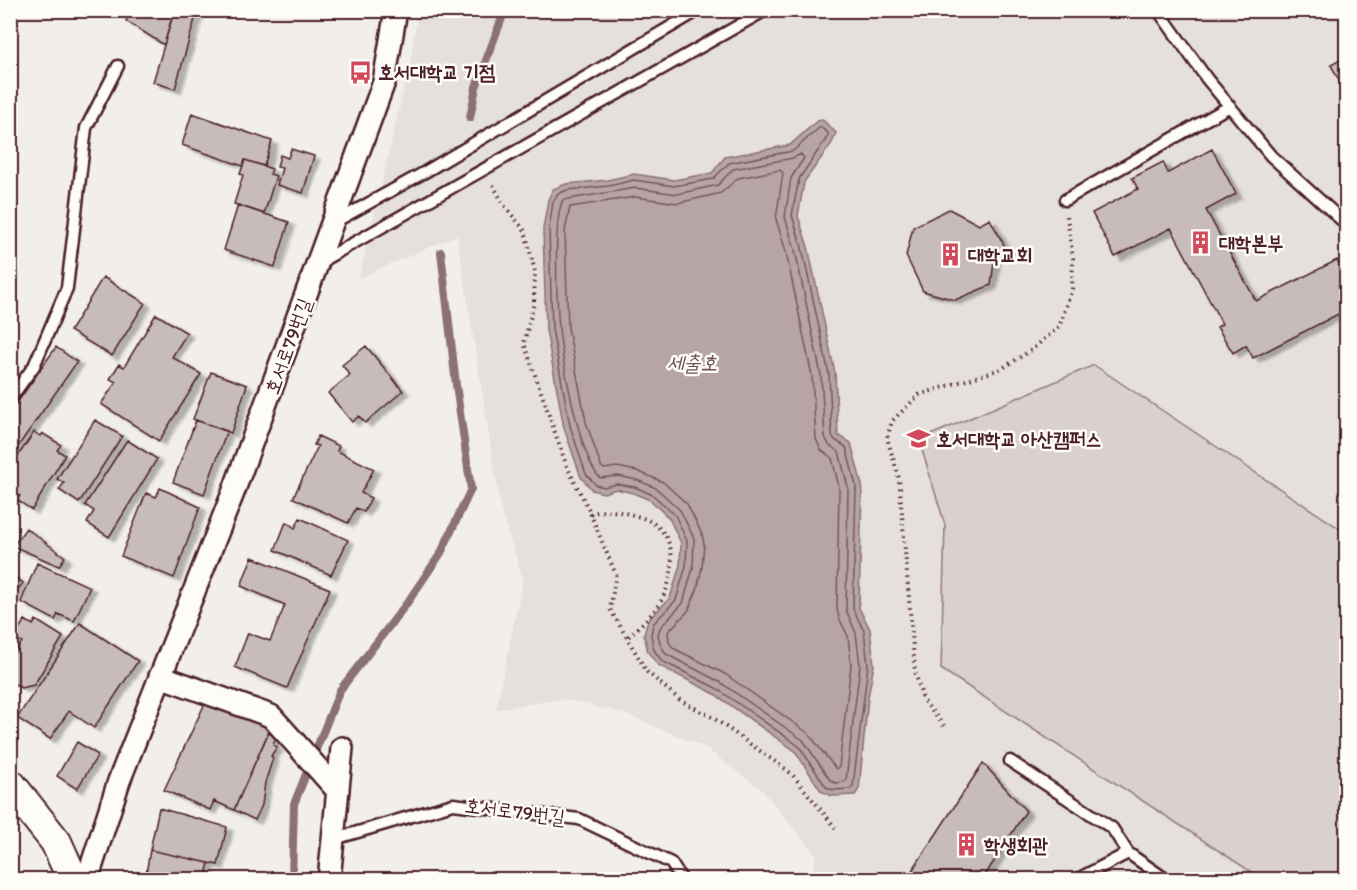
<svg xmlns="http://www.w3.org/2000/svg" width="1357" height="890" font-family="Itim,'Poor Story',sans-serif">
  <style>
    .built { fill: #e5dfdd }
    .green { fill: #d9d0cf; stroke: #92787d; stroke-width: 1.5 }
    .water { fill: #b7a5a6; stroke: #8b6f75; stroke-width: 1.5 }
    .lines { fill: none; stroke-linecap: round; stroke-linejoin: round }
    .shore { stroke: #76555c; stroke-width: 1.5 }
    .stream { stroke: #8b6f75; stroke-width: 8 }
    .building { fill: #c8bbbb; stroke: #4a1f2b; stroke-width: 1.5; filter: url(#shadow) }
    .lane-casing { stroke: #4a1f2b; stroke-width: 15 }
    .street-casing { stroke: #4a1f2b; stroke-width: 26 }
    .secondary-casing { stroke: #4a1f2b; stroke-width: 34 }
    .path { stroke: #4a1f2b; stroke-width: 4; stroke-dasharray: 1.5 4.5; stroke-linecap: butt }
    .lane { stroke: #fdfcf7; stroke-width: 10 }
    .street { stroke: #fdfcf7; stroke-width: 21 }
    .secondary { stroke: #fdfcf7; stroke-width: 30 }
    .labels { text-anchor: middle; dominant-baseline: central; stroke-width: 5; stroke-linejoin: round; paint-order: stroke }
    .poi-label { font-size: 20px; font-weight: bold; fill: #4a1f2b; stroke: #fdfcf7; text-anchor: start }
    .street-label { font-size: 20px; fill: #4a1f2b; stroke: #fdfcf7 }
    .water-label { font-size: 21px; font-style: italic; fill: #704e56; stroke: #fdfcf7 }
  </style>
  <defs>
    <filter id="shadow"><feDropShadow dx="6" dy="4" stdDeviation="1.5" flood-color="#0004"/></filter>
  </defs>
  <rect width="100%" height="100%" fill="#f2efeb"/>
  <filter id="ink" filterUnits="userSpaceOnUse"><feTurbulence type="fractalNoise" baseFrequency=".0167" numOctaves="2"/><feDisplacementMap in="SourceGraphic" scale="12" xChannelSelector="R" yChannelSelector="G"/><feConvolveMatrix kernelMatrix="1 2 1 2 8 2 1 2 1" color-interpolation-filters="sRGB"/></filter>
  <g filter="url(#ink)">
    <path class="built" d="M418,11H1346V879H812L816,855L763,791L704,747L623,713L564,699L496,709L523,579L501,511L457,235L359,278L410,63Z"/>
    <path class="green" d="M1094,365L1346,533V879H1262L941,669L945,525L919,440Z"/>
    <path class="water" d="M823,120L836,133L832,143L804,182L798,216L808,247L835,373L838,435L851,443L862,485L859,608L870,629L874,665L868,697L859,789L855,795L832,796L821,791L795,751L713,693L658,665L648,652L644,635L648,620L670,598L680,565L681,543L669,518L650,500L633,493L616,489L604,493L592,490L581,477L564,428L546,330L543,229L548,200L553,189L566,184L608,180L634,174L674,180L712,173L725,157L790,145L817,121Z"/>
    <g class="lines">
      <path class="shore" d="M820,127L828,133V136L799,179L792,215L802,248L829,374L832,436L835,440L846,447L856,486L853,609L864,631L868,665L853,786L850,789L833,790L826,787L799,746L716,688L662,661L654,650L651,635L653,624L676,600L686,566L687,541L675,515L653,495L635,487L617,484L604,487L596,485L586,474L570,426L552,329L549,229L553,202L558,194L567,190L609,186L634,180L674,186L713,179L729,163L793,151Z
        M801,154L804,158L791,178L785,217L795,250L821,375L825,437L829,445L839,452L848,487L846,610L856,633L860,665L846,780L844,782L835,783L830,780L803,740L720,682L666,654L661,646L658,635L660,628L683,603L693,568L694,538L680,510L656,488L637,480L618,476L600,478C580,459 562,358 559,328C557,306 553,216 563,200L635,188L677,194L718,185L733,169L793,158Z
        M780,170L783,173L776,219L786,252L812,376L816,439L821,450L832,458L839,487L837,609L839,618L848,636L851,665L839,767L836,769L808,733L725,674L673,648L669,642L668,632L688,611L697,590L702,567L704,544L702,534L687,504L663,482L637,471L617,467L604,469L601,466L586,422L568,328L565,231L570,207L635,197L678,203L721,193L738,178Z"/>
      <path class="stream" d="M470,118L476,87L505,10
        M292,880L294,804L340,690L407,603L441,553L471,489L456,385L441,252"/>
    </g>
    <path class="building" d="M131,10H174L164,45L126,21Z
      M174,10H196L195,19L174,12Z
      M174,12L195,19L175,89L153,82Z
      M1346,57V94L1331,65Z
      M192,113L272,141L264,166L245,160L243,166L182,145Z
      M291,149L314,156L303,193L277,185L282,168L277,167L280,155L288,158Z
      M1212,149L1236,194L1206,210L1256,301L1337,260L1346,278V310L1253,358L1246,345L1233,353L1217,327L1222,324L1171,228L1115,257L1092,213L1138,189L1132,178L1163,162L1168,173Z
      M245,160L272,169L270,174L276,176L264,214L234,204L243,175L240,174Z
      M238,205L289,222L275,267L224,250Z
      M949,209L979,225L990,219L1006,249L995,254L991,285L955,300L923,291L906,256L913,227Z
      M103,277L145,303L112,356L70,331Z
      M156,314L187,333L172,357L201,374L159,441L101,404L116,382L110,379L119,364L124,367Z
      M366,346L403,391L365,423L359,416L352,422L328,393L350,375L342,365Z
      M56,347L77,362L12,455L10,454V413Z
      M211,372L247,385L231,433L193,419Z
      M95,420L122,436L79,503L59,490L64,483L57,479Z
      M196,420L227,431L204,494L173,482Z
      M34,432L40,436L42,433L61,445L57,450L65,455L32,510L17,500L20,496L10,490V468Z
      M318,436L339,446L337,451L374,469L361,493L371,498L364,512L356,508L348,523L293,498L318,446L314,445Z
      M127,440L157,459L109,537L87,523L94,511L85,505Z
      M160,488L200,507L174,578L121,556L146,493L156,497Z
      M300,518L348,540L331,575L275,550L286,522L295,528Z
      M26,528L65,557L59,566L13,546Z
      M252,557L330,589L287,688L235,667L248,633L270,641L285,605L241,586Z
      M37,563L90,587L74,621L58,614L55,620L21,602Z
      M10,573L23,583L10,600Z
      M25,620L33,625L36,620L63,637L34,685L21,688L10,681V659L22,642L13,637Z
      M80,623L138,661L94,728L69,711L50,739L17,718Z
      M208,697L272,725L234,810L214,801L210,810L164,790Z
      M269,731L277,735L273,745L277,747L271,756L273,758L265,783L262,805L255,820L234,810Z
      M77,742L98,755L77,789L57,776Z
      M983,763L1026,811L982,880H906Z
      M159,808L227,827L218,865L150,850Z
      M150,850L209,863L205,880H145Z"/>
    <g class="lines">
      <defs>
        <path id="lane" d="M1158,10L1207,79L1271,156L1346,224
          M1065,200L1230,106
          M333,223L425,172L699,10
          M320,262L766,10
          M10,399L34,366L67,288L86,128L118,66
          M1010,761L1112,828L1128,853L1167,880
          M334,839L453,804L579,819L671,863L682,880
          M1076,880L1128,853"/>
        <path id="street" d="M160,676L271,716L338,791
          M87,880L119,781L233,493L384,82L396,10
          M329,880L342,748"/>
        <path id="secondary" d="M10,784L56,842L73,880"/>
      </defs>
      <use href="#lane" class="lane-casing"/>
      <use href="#street" class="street-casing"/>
      <use href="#secondary" class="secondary-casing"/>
      <path class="path" d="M493,185L504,205L525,231L535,272L534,303L524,343L567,467L588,508L616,575L610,609L647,672L680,700L712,717L791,773L838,831
        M590,514C607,508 623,512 640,517C678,529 678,570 661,601C653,615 638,627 627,638
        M944,726L923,700L915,671L899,478L887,438L892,421L919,395L1001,369L1030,351L1059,327L1072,289L1073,258L1067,216"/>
      <use href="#lane" class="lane"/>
      <use href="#street" class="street"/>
      <use href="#secondary" class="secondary"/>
    </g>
  </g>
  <defs>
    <symbol id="bus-bare" viewBox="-9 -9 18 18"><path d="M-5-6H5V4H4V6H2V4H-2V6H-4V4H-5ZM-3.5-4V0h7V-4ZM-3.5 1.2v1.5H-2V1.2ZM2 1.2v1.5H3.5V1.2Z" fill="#d1495b" stroke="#fdfcf7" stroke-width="2.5" paint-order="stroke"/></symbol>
    <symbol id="building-bare" viewBox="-9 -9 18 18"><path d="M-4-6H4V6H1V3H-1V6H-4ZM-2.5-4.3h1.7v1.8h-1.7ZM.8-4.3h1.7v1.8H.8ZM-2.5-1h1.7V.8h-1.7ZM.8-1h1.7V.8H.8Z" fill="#d1495b" stroke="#fdfcf7" stroke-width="2.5" paint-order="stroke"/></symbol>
    <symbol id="university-bare" viewBox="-9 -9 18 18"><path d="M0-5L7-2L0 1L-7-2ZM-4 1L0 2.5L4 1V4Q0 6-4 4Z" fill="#d1495b" stroke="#fdfcf7" stroke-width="2.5" paint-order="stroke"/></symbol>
  </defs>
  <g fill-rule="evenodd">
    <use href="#bus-bare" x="344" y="56" width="33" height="33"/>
    <use href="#building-bare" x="1184" y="226" width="33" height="33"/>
    <use href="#building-bare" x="934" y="238" width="33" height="33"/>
    <use href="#university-bare" x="902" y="422" width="33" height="33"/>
    <use href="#building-bare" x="950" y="828" width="33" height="33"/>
  </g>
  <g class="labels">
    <g class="poi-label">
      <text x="378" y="72">호서대학교 기점</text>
      <text x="1219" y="243">대학본부</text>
      <text x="968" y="255">대학교회</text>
      <text x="936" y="439">호서대학교 아산캠퍼스</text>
      <text x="984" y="845">학생회관</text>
    </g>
    <g class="street-label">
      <text transform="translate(288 346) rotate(-70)">호서로79번길</text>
      <text transform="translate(515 811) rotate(7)">호서로79번길</text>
    </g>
    <g class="water-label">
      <text x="692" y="362">세출호</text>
    </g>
  </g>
  <rect width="1357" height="890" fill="none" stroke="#fdfcf7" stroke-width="36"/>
  <rect x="18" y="18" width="1321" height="854" fill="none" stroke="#4a1f2b" stroke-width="2" filter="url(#ink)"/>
</svg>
